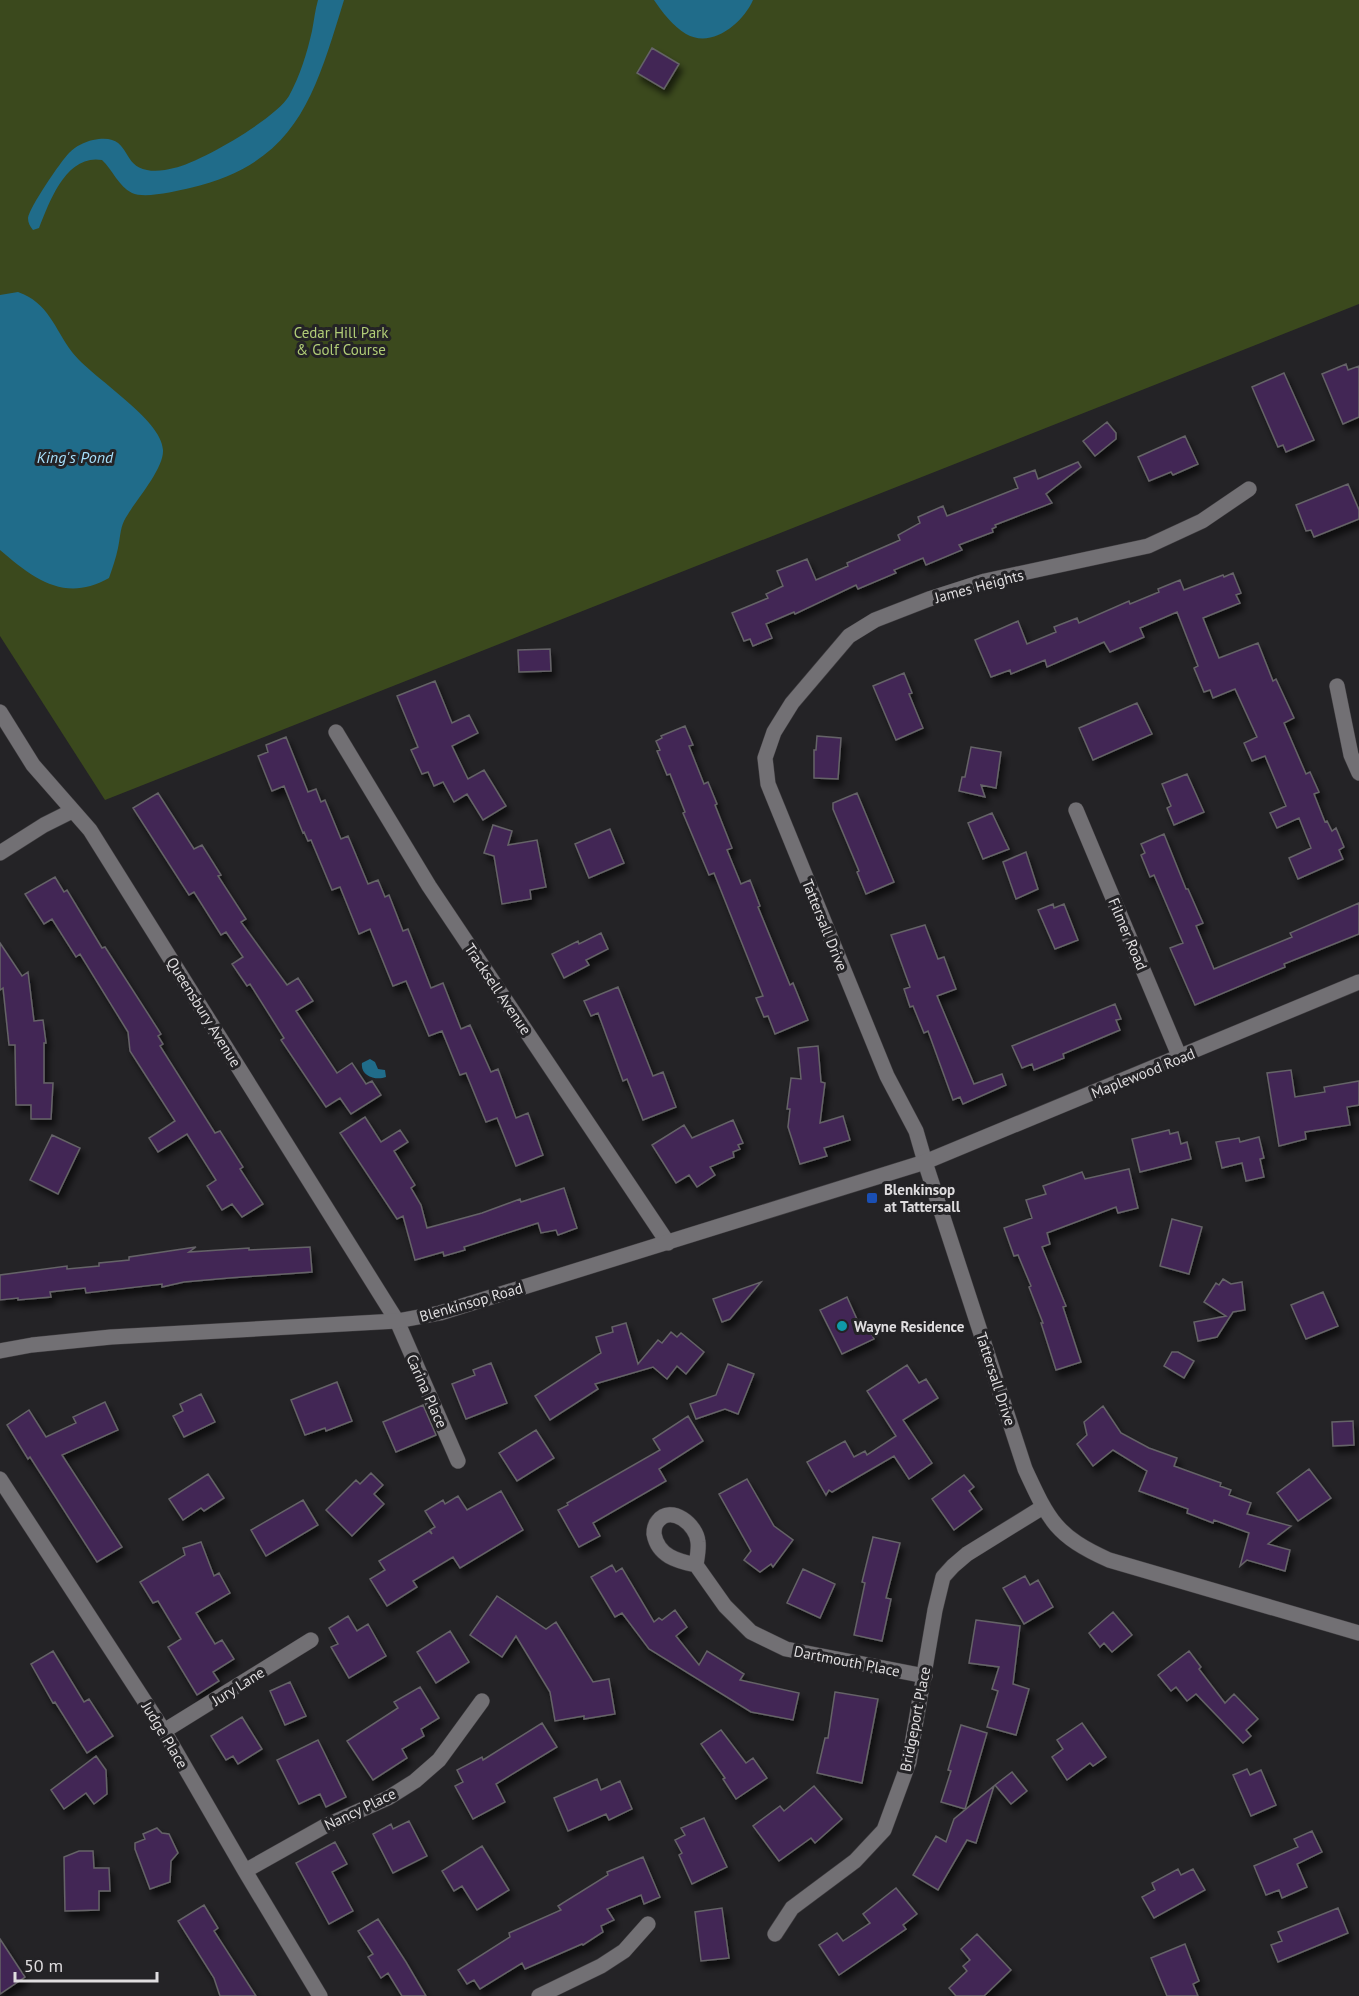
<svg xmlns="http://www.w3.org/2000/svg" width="1359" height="1996" font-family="'PT Sans',sans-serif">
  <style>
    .green { fill: #3b491d }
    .water { fill: #206c8a }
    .building { fill: #432655; stroke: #656367; stroke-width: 1.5; filter: url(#shadow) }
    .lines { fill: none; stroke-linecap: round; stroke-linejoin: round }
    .street-casing { stroke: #403e41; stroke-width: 16 }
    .secondary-casing { stroke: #403e41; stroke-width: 16 }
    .street { stroke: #727074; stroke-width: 15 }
    .secondary { stroke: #727074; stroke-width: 15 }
    .transit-dot { fill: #1a4fb4; stroke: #242326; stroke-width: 2 }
    .culture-dot { fill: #0f9aa8; stroke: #242326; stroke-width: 2 }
    .labels { text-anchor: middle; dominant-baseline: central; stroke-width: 6; stroke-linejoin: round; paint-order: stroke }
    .park-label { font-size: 15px; fill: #b1cd77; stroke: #242326 }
    .street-label { font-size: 15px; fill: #dfdddf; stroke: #242326 }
    .poi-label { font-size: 15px; font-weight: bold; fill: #dfdddf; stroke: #242326; text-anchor: start }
    .water-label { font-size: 16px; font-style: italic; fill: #a6dffb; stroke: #242326 }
  </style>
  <defs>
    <filter id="shadow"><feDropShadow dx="3.5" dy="6" stdDeviation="3" flood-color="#0009"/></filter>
  </defs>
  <rect width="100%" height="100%" fill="#242326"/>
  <path class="green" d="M0,0H1359V304L105,800L0,636Z"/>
  <path class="water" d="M318,0H344C315,94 298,163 190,188C176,191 145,199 132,193C118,186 113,170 102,160C66,154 50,201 39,228L33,230C30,226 28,223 28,218C29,208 61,161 69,153C76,146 84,142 93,140C132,132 120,166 147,170C156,172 166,170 174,168C201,162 275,119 289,96C300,76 307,53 312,31C314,21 315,10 318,0Z
    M654,0H753C743,23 712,49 686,34C673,26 662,12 654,0Z
    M18,292C49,303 54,328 72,352C92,378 162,419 163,450C164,470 133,503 124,521C120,529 120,540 118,548C116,558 112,569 109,578C65,603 34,579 0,550V295Z
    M370,1059L375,1062L378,1069L385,1070L386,1077C376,1081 360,1076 362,1063Z"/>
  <path class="building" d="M652,48L679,64L664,89L637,73Z
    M1346,364L1348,370L1359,366V417L1343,424L1322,374Z
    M1284,373L1314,440L1286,452L1283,445L1278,447L1252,387Z
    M1107,422L1116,433V439L1095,456L1083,441Z
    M1185,436L1198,464L1173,475L1171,472L1149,481L1138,457Z
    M1078,462L1081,467L1046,494L1052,503L995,525L996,527L992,529L993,532L959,545L962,550L926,565L923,558L894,570L896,573L858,589L856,585L795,614L794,612L766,624L772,638L753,646L750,639L744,641L732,613L768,598L766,594L783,586L777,571L807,559L816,580L848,566L847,563L900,540L898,535L920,523L918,517L943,506L947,516L1018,488L1014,478L1035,470L1038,479Z
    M1348,484L1359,510V519L1314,537L1311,530L1306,531L1296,505Z
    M1233,573L1241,593L1236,595L1240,603L1203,618L1219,658L1258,643L1273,681L1276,679L1294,718L1284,723L1306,774L1310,772L1319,792L1314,794L1325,822L1327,821L1332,831L1336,828L1344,847L1339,850L1343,859L1298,879L1289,858L1311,848L1299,818L1277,828L1270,813L1286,806L1265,756L1252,761L1244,743L1257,737L1235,689L1213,698L1210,690L1204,692L1194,668L1198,666L1177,612L1140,628L1144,637L1110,652L1104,642L1047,667L1045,660L1011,674L1010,670L991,677L975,640L1018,621L1027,644L1056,632L1054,627L1077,618L1079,623L1129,601L1130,604L1159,592L1158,589L1180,580L1184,590L1223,575L1224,577Z
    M550,649L551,671L519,672L518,650Z
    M904,673L912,693L909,694L923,728L896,740L873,686Z
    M435,681L452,723L469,715L478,733L452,746L468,779L484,770L506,806L483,820L467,794L454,802L443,782L434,786L428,772L422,774L411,750L418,747L397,696Z
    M1137,703L1152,734L1093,760L1079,728Z
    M685,726L693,745L689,746L704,784L708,782L717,804L715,805L732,848L727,850L741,884L750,880L760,906L758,907L790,985L793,983L808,1020L775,1034L768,1016L764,1017L756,998L763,996L714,873L709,875L683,813L685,812L670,774L667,775L657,751L660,750L656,741L662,738L661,736Z
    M817,736L841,738L838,779L814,778V750H816Z
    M286,737L308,792L316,789L321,802L325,800L341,839L348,836L368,884L378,880L385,897L389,895L403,931L408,929L431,988L443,983L461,1029L470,1025L491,1072L498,1069L516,1118L528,1113L543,1155L516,1166L497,1118L486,1122L466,1073L460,1075L442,1031L429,1036L406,981L393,986L370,929L359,934L340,887L332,890L311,840L308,841L304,832L303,833L284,786L272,791L258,756L268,752L266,745Z
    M971,747L1001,752L996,788L981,785L985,797L959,791L962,777H965Z
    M1187,774L1204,812L1174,825L1167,808L1171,806L1162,784Z
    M158,793L194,849L202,845L221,875L218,876L246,919L241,922L287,985L298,978L313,1001L296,1011L337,1073L352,1063L366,1084L372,1081L381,1095L351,1114L340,1098L326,1107L281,1040L284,1038L250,984L247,986L232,964L243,957L226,932L221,935L194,892L189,895L133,808Z
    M857,793L894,882L866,894L857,872L859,871L833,809V803Z
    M992,813L1009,849L983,859L968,823Z
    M493,825L512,831L508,845L537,840L546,887L530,890L531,899L502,904L494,856L484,853Z
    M610,829L624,863L589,878L575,844Z
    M1164,834L1186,889H1188L1203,923L1196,926L1214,969L1292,937L1290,933L1359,903V934L1284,964L1285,967L1195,1005L1170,948L1183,943L1154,875L1150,877L1141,855L1145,853L1141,844Z
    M1026,852L1038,889L1016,899L1003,862Z
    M55,877L64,892L67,890L102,948L105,947L161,1034L158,1036L163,1044L160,1046L215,1133L220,1131L243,1167L240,1169L263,1204L242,1217L232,1204L222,1210L207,1186L216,1180L187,1134L158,1152L149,1138L175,1121L130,1051L128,1032L80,954L76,957L52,919L44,924L25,894Z
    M1053,904L1054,908L1064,904L1078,940L1055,949L1038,910Z
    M925,925L938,959L944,957L956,989L937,996L974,1084L1002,1074L1006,1085L963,1104L960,1097L953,1100L928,1031L924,1033L913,1006L910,1007L904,989L910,987L891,935Z
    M601,933L608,949L586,960L589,965L564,978L552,954L578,941L579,944Z
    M0,943L22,976L28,972L34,1021L43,1020L46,1043H44V1083H53L51,1119H31V1105H16L15,1045H9L3,988L0,990Z
    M618,987L653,1076L663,1072L676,1107L643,1120L627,1079L623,1081L598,1013L591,1016L584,1001Z
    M1115,1004L1121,1019L1116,1020L1120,1030L1063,1054L1064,1058L1034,1070L1032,1064L1022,1068L1012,1046Z
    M818,1046L821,1082L825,1083L820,1123L843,1116L850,1140L824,1148L827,1156L800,1164L788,1127L790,1109H787L791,1078L801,1079L798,1048Z
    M1291,1070L1295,1097L1325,1092L1324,1087L1359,1081V1105L1347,1107L1350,1125L1305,1132L1306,1139L1279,1146L1267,1073Z
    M365,1117L381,1142L400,1130L408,1142L394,1151L415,1185L411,1188L421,1205L427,1228L482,1213L520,1199L521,1202L564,1188L577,1228L558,1235L556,1230L541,1233L538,1223L464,1247L465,1250L444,1256L443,1252L415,1260L403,1216L397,1219L340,1133Z
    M733,1120L743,1143L738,1145L740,1149L733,1152L734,1157L710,1167L715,1175L697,1187L689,1175L676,1183L652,1145L684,1125L692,1138Z
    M1169,1130L1170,1134L1178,1132L1181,1144L1187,1142L1191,1159L1140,1172L1132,1139Z
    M52,1135L80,1148L58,1194L30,1180Z
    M1259,1137L1264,1158L1260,1159L1264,1177L1246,1181L1242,1163L1222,1168L1216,1142L1239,1138L1240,1142Z
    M1129,1169L1138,1208L1118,1213L1116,1207L1047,1233L1050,1244L1042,1247L1066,1306L1063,1307L1081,1362L1056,1370L1041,1323H1043L1029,1287L1031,1286L1018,1255L1014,1256L1004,1228L1032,1218L1026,1200L1046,1194L1043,1186L1082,1172L1085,1179Z
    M1172,1219L1202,1227L1189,1274L1160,1266Z
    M196,1247L189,1252L249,1248V1250L310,1247L312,1272L229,1278L184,1282L162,1287V1284L86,1293L85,1288L50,1292L51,1297L18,1300V1298L0,1300V1275L67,1266V1269L99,1266V1263L129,1260V1257Z
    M1223,1279L1231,1284L1242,1282L1245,1310L1233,1312L1217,1337L1198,1341L1194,1322L1226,1316L1204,1302L1216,1283L1219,1285Z
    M761,1282L730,1319L722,1322L713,1299Z
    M1323,1292L1338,1326L1306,1339L1291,1305Z
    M847,1297L860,1326L867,1323L874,1339L842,1354L820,1310Z
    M626,1323L638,1364L658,1340L662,1343L671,1332L677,1337L681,1333L704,1352L686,1374L677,1366L667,1379L653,1367L595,1384L598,1389L550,1420L535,1396L601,1353L596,1337L613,1332L612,1327Z
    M1172,1352H1178L1194,1361L1184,1378L1164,1366Z
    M491,1363L507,1403L466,1419L452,1384L475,1375L473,1370Z
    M728,1364L754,1374L738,1414L725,1409L696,1419L690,1404L716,1395Z
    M907,1365L919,1383L926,1379L938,1398L903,1420L932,1463L909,1479L894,1456L832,1492L829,1490L826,1495L807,1462L845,1441L854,1457L865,1451L867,1455L896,1436L867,1391Z
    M337,1382L352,1421L326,1431L325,1428L305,1435L291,1400Z
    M201,1394L215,1422L184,1437L173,1416L183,1411L180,1404Z
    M105,1402L118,1430L62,1455L122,1547L97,1562L30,1457L28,1459L7,1425L29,1410L46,1437L76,1423L73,1417Z
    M423,1405L436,1435L396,1452L383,1422Z
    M1103,1406L1121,1433L1149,1448L1177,1458L1174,1466L1221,1483L1220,1486L1231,1490L1229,1495L1251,1503L1247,1514L1291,1526L1268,1544L1290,1550L1285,1571L1247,1560L1240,1566L1249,1533L1214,1520L1213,1523L1187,1513L1188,1509L1139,1491L1147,1471L1113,1450L1093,1466L1077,1444L1087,1435L1084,1422Z
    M688,1416L703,1441L659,1469L666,1481L593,1523L600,1536L579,1547L558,1510L568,1505L567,1503L660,1450L653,1439Z
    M1353,1421L1354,1445L1333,1446L1332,1422Z
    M536,1430L554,1458L517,1481L499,1453Z
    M1309,1469L1331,1498L1298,1521L1277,1493Z
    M371,1473L383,1485L374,1494L384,1504L352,1536L326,1510L356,1480L360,1484Z
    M208,1474L224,1498L204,1511L201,1508L183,1520L169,1499Z
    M964,1475L974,1487L969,1491L982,1509L954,1530L932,1499Z
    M747,1479L774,1526L793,1540L773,1567L771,1564L760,1572L744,1560L751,1551L719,1494Z
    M501,1491L523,1530L460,1568L453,1557L413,1581L417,1587L387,1606L370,1579L385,1570L379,1561L429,1531L432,1534L430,1530L435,1527L425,1511L443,1500L445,1504L458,1496L467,1510Z
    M303,1500L318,1525L266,1556L251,1530Z
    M873,1537L900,1543L886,1598L891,1599L882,1641L854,1635L865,1583L862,1582Z
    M201,1542L214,1576L219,1573L230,1593L196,1613L215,1644L222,1640L234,1659L213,1672L219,1681L197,1695L168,1647L181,1639L158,1601L153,1603L140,1582L185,1555L183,1548Z
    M612,1565L616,1572L622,1568L654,1622L659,1618L662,1620L675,1610L687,1627L676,1636L699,1665L707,1651L744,1674L740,1680L799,1693L793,1720L751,1712L649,1649L622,1613L615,1617L591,1577Z
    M803,1569L835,1584L820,1618L787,1603Z
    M1025,1576L1030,1585L1038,1580L1053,1607L1024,1624L1003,1588Z
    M497,1596L546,1629L556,1622L593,1682L609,1679L615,1714L584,1719V1716L555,1721L550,1692L516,1636L502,1657L470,1635Z
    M1113,1612L1132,1635L1112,1652L1104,1643L1100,1647L1089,1633Z
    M348,1616L357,1631L368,1624L386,1656L349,1678L331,1647L338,1644L329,1628Z
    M976,1620L1020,1626L1013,1684L1029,1689L1016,1735L987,1727L998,1691L992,1689L999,1667L969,1663Z
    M450,1631L469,1662L436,1683L417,1652Z
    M53,1651L84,1702L89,1699L113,1736L87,1753L55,1702L53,1703L31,1664Z
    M1189,1651L1201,1667L1199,1669L1225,1703L1234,1694L1258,1719L1246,1730L1251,1736L1243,1743L1196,1694L1187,1701L1176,1687L1171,1691L1158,1675Z
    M290,1682L306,1716L285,1725L270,1691Z
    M420,1687L439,1718L421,1729L424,1736L402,1749L407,1758L373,1780L347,1741L398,1708L394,1702Z
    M835,1692L878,1699L862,1783L817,1773L825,1738H828Z
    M242,1717L262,1749L238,1764L233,1756L226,1760L211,1736Z
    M542,1723L557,1747L496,1784L505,1802L473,1819L455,1786L463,1782L457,1770L482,1757L483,1760Z
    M1082,1723L1106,1757L1093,1766L1090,1763L1067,1780L1052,1757L1063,1749L1057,1740Z
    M961,1725L987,1733L965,1809L941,1802L951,1771L948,1770Z
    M721,1730L746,1763L753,1758L767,1778L736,1799L723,1779L725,1778L701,1744Z
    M318,1740L346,1797L326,1807L320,1794L299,1804L277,1760Z
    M96,1756L106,1770L107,1794L94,1804L86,1793L64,1809L51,1790Z
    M1247,1769L1250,1775L1261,1770L1276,1805L1251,1816L1233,1775Z
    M1012,1772L1027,1791L1011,1804L995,1785Z
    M597,1779L601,1790L620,1781L632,1809L609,1820L606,1814L568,1831L554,1798Z
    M814,1786L842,1819L815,1843L811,1838L779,1861L753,1826L780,1806L784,1811Z
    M994,1786L976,1843L967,1840L938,1890L913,1875L936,1836L946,1842L954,1819Z
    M704,1818L727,1867L692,1884L679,1855L682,1853L675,1840L685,1835L681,1828Z
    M409,1821L427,1856L393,1873L373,1834L391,1824L393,1829Z
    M157,1828L162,1833L169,1834L178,1853L171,1861L170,1882L150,1889L135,1849V1843L145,1839L143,1834Z
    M1312,1831L1322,1852L1297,1864L1307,1887L1282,1898L1279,1890L1266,1895L1254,1866L1298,1847L1294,1839Z
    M335,1842L347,1864L332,1872L353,1911L329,1924L296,1863Z
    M482,1846L509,1890L477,1910L462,1886L454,1891L442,1871Z
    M79,1851H93L94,1868H109L110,1891H99V1910L65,1911L64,1857Z
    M643,1857L660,1897L644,1904L641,1895L607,1909L614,1920L601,1926L603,1932L583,1945L582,1944L525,1969L522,1963L480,1989L474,1980L467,1984L458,1970L510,1937L509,1933L561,1910L558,1906L608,1875L607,1872Z
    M1178,1869L1181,1875L1193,1869L1205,1890L1154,1918L1142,1897L1155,1890L1152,1883Z
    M896,1888L917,1914L903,1925L906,1929L839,1975L819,1945L837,1933L843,1941L870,1923L863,1914Z
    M204,1905L218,1928L214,1931L256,1996H220L214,1978L178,1921Z
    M722,1908L729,1958L701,1961L695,1912Z
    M1338,1908L1348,1933L1278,1962L1271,1945L1282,1941L1278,1932Z
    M378,1919L406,1962L426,1996H402L388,1973L381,1978L368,1957L373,1954L358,1931Z
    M977,1934L1011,1970L984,1996H956L949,1988L967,1971L963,1966L970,1960L961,1949Z
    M0,1939L25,1977L0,1994Z
    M1185,1944L1199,1981L1193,1984L1198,1996H1167L1151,1958Z"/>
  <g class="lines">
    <defs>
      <path id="street" d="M1337,686L1351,755L1359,773
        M0,712L33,765L90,830L397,1321L458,1461
        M336,732L429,886L668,1243
        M1076,810L1180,1058
        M0,853L44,825L72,811
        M925,1162L916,1131L887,1076L768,784L765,758L774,732L792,703L849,636L875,620L929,599L985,581L1148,546L1202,521L1249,489
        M0,1479L164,1731L245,1871L320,1996
        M696,1565C677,1561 658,1556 654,1534C654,1530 655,1524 658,1521C671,1504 697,1525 698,1542C699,1549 697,1558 696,1565L725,1606L751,1632L786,1649L925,1676
        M164,1731L311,1640
        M245,1871L325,1826L388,1798L415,1781L439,1760L482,1701
        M775,1934L792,1908L855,1861L884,1830L909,1762L935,1610L943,1577L953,1566L967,1554L1043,1507
        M539,1996L601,1966L624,1951L648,1924"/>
      <path id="secondary" d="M925,1162L1025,1469C1049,1521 1056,1536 1109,1560L1359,1633
        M0,1351L32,1345L111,1337L397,1321L440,1313L925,1162L1359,982"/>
    </defs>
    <use href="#street" class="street-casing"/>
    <use href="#secondary" class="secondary-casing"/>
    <use href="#street" class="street"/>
    <use href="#secondary" class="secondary"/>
  </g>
  <rect class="transit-dot" x="866" y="1192" width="12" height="12" rx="3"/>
  <circle class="culture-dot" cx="842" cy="1326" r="6"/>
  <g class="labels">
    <g class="park-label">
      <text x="341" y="332">Cedar Hill Park<tspan x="341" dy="17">&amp; Golf Course</tspan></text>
    </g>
    <g class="street-label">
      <text transform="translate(979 586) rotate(-15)">James Heights</text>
      <text transform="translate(825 925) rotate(68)">Tattersall Drive</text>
      <text transform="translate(1128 934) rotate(67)">Filmer Road</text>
      <text transform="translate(498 989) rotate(56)">Tracksell Avenue</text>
      <text transform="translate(204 1012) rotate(58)">Queensbury Avenue</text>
      <text transform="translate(1143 1073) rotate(-22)">Maplewood Road</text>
      <text transform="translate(471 1302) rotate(-16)">Blenkinsop Road</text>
      <text transform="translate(996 1379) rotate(72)">Tattersall Drive</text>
      <text transform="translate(427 1391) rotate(66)">Carina Place</text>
      <text transform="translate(847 1661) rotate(11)">Dartmouth Place</text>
      <text transform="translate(238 1686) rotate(-32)">Jury Lane</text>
      <text transform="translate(915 1719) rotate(-79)">Bridgeport Place</text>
      <text transform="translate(165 1735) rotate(59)">Judge Place</text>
      <text transform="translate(360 1809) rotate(-26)">Nancy Place</text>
    </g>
    <g class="poi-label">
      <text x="884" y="1189">Blenkinsop<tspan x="884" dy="17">at Tattersall</tspan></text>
      <text x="854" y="1326">Wayne Residence</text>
    </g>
    <g class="water-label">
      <text x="75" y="457">King's Pond</text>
    </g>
  </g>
  <path d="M15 1972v9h142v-9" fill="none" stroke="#dfdddf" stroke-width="3"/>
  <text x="24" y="1972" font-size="18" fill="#dfdddf" stroke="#242326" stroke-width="4.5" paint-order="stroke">50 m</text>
</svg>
